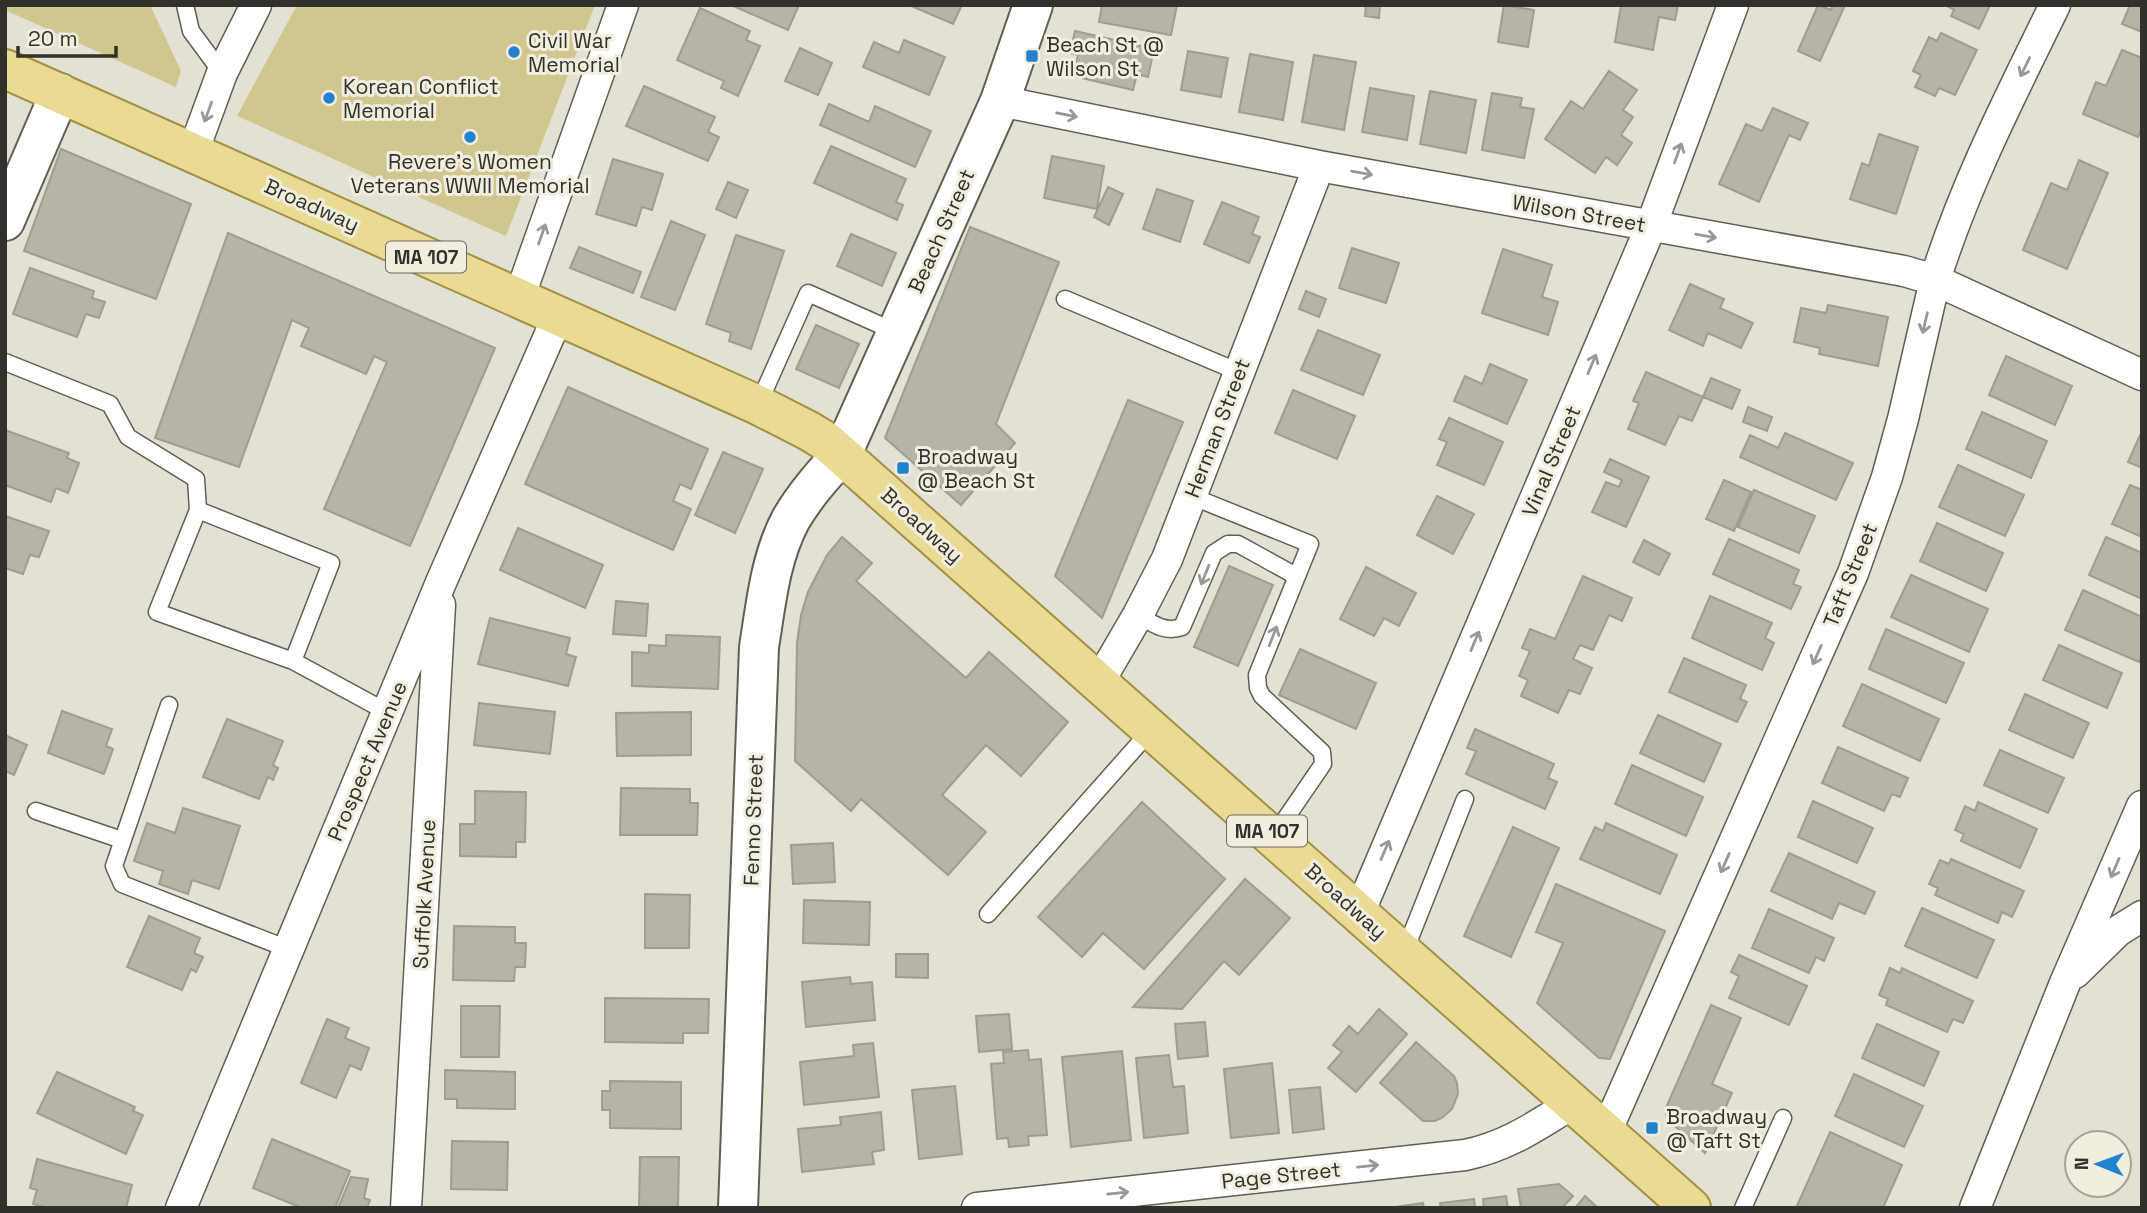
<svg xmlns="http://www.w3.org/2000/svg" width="2147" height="1213" font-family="'Space Grotesk',sans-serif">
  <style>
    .green { fill: #d1c68d }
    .building { fill: #b6b4a7; stroke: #9f9c90; stroke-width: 2 }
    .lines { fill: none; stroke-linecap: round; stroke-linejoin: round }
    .service-casing { stroke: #615f53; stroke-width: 19 }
    .minor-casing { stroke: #615f53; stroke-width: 33 }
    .tertiary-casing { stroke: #615f53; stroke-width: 42 }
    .primary-casing { stroke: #a09040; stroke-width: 42 }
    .service { stroke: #fff; stroke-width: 16 }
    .minor { stroke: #fff; stroke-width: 30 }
    .tertiary { stroke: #fff; stroke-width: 38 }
    .primary { stroke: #e9db93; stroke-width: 38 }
    .oneway { stroke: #989895 }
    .poi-dot { fill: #2282ce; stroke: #f1eee0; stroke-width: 2.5 }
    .labels { text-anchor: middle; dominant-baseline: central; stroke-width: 6; stroke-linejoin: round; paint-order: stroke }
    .shield { fill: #f1eee0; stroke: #6b6961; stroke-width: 2 }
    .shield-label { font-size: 19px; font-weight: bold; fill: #31302b }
    .poi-label { font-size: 21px; fill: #31302b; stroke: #f1eee0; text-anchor: start }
    .street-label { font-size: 21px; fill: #31302b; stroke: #f1eee0 }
  </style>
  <rect width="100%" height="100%" fill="#e3e1d3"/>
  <path class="green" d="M5,5H150L181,71L176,87L5,10Z
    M297,5H595L506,236L237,116Z"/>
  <path class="building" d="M731,5H799L788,30Z
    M909,5H962L953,24Z
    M1102,5H1177L1171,35L1099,22Z
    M1366,5H1380L1379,18L1365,16Z
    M1504,5L1534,10L1528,47L1498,42Z
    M1621,5L1632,6L1678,5L1675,20L1659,17L1653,50L1615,42Z
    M1818,5L1831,10L1833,5H1845L1820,61L1798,51Z
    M1945,5H1990L1979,29L1951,16L1954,10Z
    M2130,5H2142V32L2122,24Z
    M700,8L750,31L746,40L760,46L738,96L721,88L724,81L677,60Z
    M1075,31L1154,49L1148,77L1137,74L1133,90L1073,76L1078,55L1070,53Z
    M1941,33L1977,50L1955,95L1939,88L1935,96L1915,87L1921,75L1913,71L1929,37L1937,41Z
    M904,40L945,57L929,95L863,67L874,42L899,53Z
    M800,48L832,63L818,95L785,81Z
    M2122,50L2142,58V127L2138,137L2083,114L2096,82L2106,86Z
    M1188,51L1228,58L1221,97L1181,90Z
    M1250,54L1293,62L1283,120L1239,112Z
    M1314,55L1356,62L1344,130L1302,122Z
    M1609,71L1637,90L1623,110L1633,117L1621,135L1632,143L1617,165L1606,157L1595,173L1545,139L1571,101L1583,109Z
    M644,86L715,117L708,132L719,137L708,161L626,126Z
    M1370,88L1414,96L1407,140L1362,132Z
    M1430,91L1476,100L1466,153L1420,144Z
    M1492,93L1522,98L1520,107L1534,109L1524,158L1482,150Z
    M829,104L869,122L875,106L931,131L915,167L820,125Z
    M1773,108L1808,123L1800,140L1789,135L1759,202L1719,184L1746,124L1762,131Z
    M1879,134L1918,147L1896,214L1850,199L1862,163L1869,166Z
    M831,146L906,179L896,202L903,205L897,220L814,183Z
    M61,149L191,204L156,299L24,251Z
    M1052,156L1104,166L1097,209L1044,198Z
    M613,159L663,174L652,210L642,207L636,226L596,214Z
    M2079,160L2108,173L2067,269L2023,250L2051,183L2067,190Z
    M728,182L748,190L736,218L716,209Z
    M1108,187L1123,194L1109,225L1094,217Z
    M1157,189L1193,201L1180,242L1143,229Z
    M1222,202L1259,217L1252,234L1260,237L1249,263L1204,244Z
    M671,221L705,235L675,310L641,297Z
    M970,227L1059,262L996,424L1015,443L961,505L885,438Z
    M228,233L495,348L410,546L324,509L387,362L374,356L366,374L301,346L309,328L292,320L239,467L155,438Z
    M851,234L896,253L882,286L837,266Z
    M736,235L784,251L751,349L729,341L731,333L706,324Z
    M579,247L641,272L633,293L570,268Z
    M1352,248L1399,263L1386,303L1339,288Z
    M1503,249L1552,265L1542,297L1558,302L1548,335L1482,313Z
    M30,268L94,291L92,298L105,302L99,318L86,314L77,337L13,314Z
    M1690,284L1724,299L1720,308L1753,323L1741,348L1708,333L1703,346L1669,330Z
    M1306,291L1326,299L1319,317L1299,309Z
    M1828,305L1888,317L1878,366L1819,354L1820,348L1794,342L1801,308L1826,313Z
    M816,325L859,344L839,388L796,369Z
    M1318,330L1380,355L1363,395L1301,370Z
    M2006,356L2072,386L2055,425L1989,395Z
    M1490,364L1527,380L1507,424L1454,401L1465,376L1482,384Z
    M1646,372L1703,397L1692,421L1679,416L1665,445L1628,429L1639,403L1633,401Z
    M1711,378L1740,390L1732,409L1703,397Z
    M568,387L708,449L691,489L680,484L673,501L691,509L673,550L525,484Z
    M1293,390L1355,416L1337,459L1275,433Z
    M1128,400L1183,422L1102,618L1055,576Z
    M1748,407L1772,417L1767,431L1743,422Z
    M1982,412L2047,441L2031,478L1966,449Z
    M1449,418L1503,442L1484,485L1437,465L1447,442L1439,439Z
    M5,430L69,453L67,458L79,463L68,493L56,488L51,502L5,485Z
    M1785,433L1853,463L1836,500L1740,457L1750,435L1778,448Z
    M2140,435L2142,436V468L2128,462Z
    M723,452L763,469L735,533L695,515Z
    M1610,459L1649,477L1626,527L1592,512L1606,482L1619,487L1622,480L1604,472Z
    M1958,465L2024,495L2005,536L1939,507Z
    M1724,480L1751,492L1734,531L1706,519Z
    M2130,485L2142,490V537L2112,524Z
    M1754,490L1815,516L1799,553L1738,527Z
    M1437,496L1474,514L1453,554L1417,535Z
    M5,516L49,531L39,557L30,555L23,574L5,568Z
    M1937,523L2003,553L1986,591L1920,561Z
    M518,528L603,565L585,608L500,570Z
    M842,537L872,563L856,581L966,678L989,652L1068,722L1021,776L986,745L942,795L986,832L948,875L861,799L851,811L795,761L797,643L801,615L808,592L827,555Z
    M2106,537L2142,553V599L2089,575Z
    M1729,539L1799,570L1793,584L1801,587L1791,609L1713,574Z
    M1644,540L1670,554L1659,575L1633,562Z
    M1229,566L1273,585L1238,666L1194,647Z
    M1366,567L1416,593L1399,626L1384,618L1374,636L1340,619Z
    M1911,575L1988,609L1969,652L1891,617Z
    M1583,576L1632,598L1622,621L1609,615L1593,650L1580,645L1573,659L1592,668L1580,694L1569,690L1558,713L1521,696L1528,680L1519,676L1530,651L1522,648L1530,629L1555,639Z
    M2083,590L2142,617V656L2139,662L2065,630Z
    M1710,596L1772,623L1765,638L1774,643L1762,670L1692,638Z
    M616,601L648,604L646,636L613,634Z
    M490,618L570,638L566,654L576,657L568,686L478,664Z
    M1886,629L1964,663L1946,703L1869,669Z
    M666,635L720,637L718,689L632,686V652L649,653V645L666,646Z
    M2059,645L2122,673L2107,708L2043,680Z
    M1300,649L1376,683L1356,729L1279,695Z
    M1684,658L1746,685L1740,699L1747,702L1737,722L1669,692Z
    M1862,684L1939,719L1920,761L1843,726Z
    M2025,694L2089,723L2073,758L2009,730Z
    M479,703L555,712L550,754L474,745Z
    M62,711L112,729L106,746L113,749L104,774L48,753Z
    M691,712V755L617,756L616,713Z
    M1658,715L1721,744L1704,782L1640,753Z
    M227,719L283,741L273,765L278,768L273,780L268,777L259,799L203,777Z
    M1475,729L1554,764L1548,778L1557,782L1545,809L1466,774L1476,751L1467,748Z
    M5,735L27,745L14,775L5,771Z
    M1838,747L1908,778L1900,797L1892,794L1884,811L1822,783Z
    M2000,750L2064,778L2048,813L1984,785Z
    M1632,765L1703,797L1686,836L1615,804Z
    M621,788L690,789V803H698L697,835H620Z
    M475,791L526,792L525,842H516V857L460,856V824H475Z
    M1813,801L1873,828L1857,863L1798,837Z
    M1142,802L1225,879L1144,969L1103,933L1082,957L1038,917Z
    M1978,802L2037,829L2020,868L1961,841L1964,834L1955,830L1965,806L1975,811Z
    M183,808L240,826L219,889L192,880L188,894L159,884L163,871L134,861L147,823L175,833Z
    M1606,823L1677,855L1660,894L1580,859L1595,827L1603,831Z
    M1513,827L1559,848L1511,957L1464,936Z
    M833,843L835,882L793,884L791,845Z
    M1789,853L1875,892L1865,914L1839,903L1832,919L1771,891Z
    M1951,859L2024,891L2012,917L2002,912L1998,923L1935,895L1938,888L1929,884L1940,860L1949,864Z
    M1245,879L1290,918L1239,975L1224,961L1182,1009L1133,1007Z
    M1556,884L1665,931L1610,1059L1599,1058L1537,1003L1563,943L1536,932Z
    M645,894L690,895L689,948H645Z
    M804,900L870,902L869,945L803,943Z
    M1922,908L1994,940L1977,978L1905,946Z
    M1769,909L1834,938L1824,961L1816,957L1809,973L1752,948Z
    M149,916L200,938L194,953L203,957L196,972L191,969L182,990L127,967Z
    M454,926L515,927V943H526L525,967H515L514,981L453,980Z
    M896,954H928V978L896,977Z
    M1739,955L1807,986L1789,1025L1729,998L1739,976L1731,972Z
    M1890,968L1900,973L1902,968L1973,1001L1963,1023L1953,1019L1947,1032L1886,1005L1888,999L1879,995Z
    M850,977L851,984L872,982L875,1020L806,1027L802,982Z
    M605,998L709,999L708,1033H683V1043L605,1042Z
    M1711,1005L1741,1018L1712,1084L1732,1093L1705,1153L1668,1120L1665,1110Z
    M461,1006H500L499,1057H461Z
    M1379,1009L1407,1034L1356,1092L1328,1068L1342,1052L1333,1045L1349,1026L1358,1034Z
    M1009,1014L1012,1049L979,1052L976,1016Z
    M327,1019L349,1028L345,1038L369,1048L361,1070L350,1065L336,1098L301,1083Z
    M1205,1022L1208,1056L1178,1059L1175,1024Z
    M1877,1024L1939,1052L1924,1086L1862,1058Z
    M1416,1042L1454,1076L1457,1083L1458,1094L1452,1109L1442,1118L1435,1121H1423L1380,1083Z
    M873,1043L879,1097L804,1105L800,1062L854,1056L853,1045Z
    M1028,1050L1029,1060L1041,1059L1047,1135L1028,1136L1029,1145L1009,1147L1008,1138L997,1139L991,1064L1004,1063L1003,1052Z
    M1122,1051L1131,1140L1071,1147L1062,1057Z
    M1169,1055L1173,1087L1184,1086L1188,1133L1144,1138L1136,1058Z
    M1272,1063L1279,1133L1231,1138L1224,1069Z
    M445,1070L515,1072V1109L457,1108V1099H445Z
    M57,1072L135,1107L133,1111L143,1115L126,1154L37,1113Z
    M1854,1074L1923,1106L1904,1147L1835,1116Z
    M610,1081L681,1082V1129L610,1128V1110H602V1091H610Z
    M955,1086L962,1154L919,1159L912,1090Z
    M1320,1087L1324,1129L1293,1133L1289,1090Z
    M881,1112L884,1150L872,1152L874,1164L802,1172L798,1129L841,1125L840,1117Z
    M1830,1132L1902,1165L1883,1208H1796Z
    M272,1139L350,1171L335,1208H302L253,1188Z
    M452,1141L508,1142L507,1190L451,1189Z
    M640,1157H679L678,1208H639Z
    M37,1159L132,1185L126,1208H48L33,1204L37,1190L30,1188Z
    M351,1177L368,1179L364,1198L370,1200L367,1208H338Z
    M1559,1184L1573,1196L1562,1208H1521L1518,1189Z
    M1506,1196L1508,1208H1484L1483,1199Z
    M1585,1196L1598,1208H1575Z
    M1474,1199L1475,1208H1441L1440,1203Z
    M1423,1203L1424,1208H1389Z"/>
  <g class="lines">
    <defs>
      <path id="service" d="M185,5L191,31L222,73
        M1065,299L1239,372
        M5,362L110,404L128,437L196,479L198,510L157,612L293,661L387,712
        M758,405L808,293L896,332
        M1191,496L1310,544L1257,675L1258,688L1262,696L1322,752L1323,764L1273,837
        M198,510L331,563L293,661
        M1138,615C1153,624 1165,633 1182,627L1214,553L1228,544H1238L1296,576
        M169,705L114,866L122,884L288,949
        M36,811L122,840
        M988,914L1152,729
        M1404,953L1465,799
        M1743,1208L1783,1118"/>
      <path id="minor" d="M1000,101L1319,166L1904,271L1935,280L2142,375
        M193,152L222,73L256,5
        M519,298L623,5
        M1099,682L1138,615L1167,559L1319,166
        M1359,913L1651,226L1733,5
        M2075,973L2118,931L2142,916
        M1606,1132L1853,573L1887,477L1903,419L1935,280C1965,184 2011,95 2055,5
        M181,1208L442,580L558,316
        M406,1208L440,605
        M977,1208L1465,1155C1506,1147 1538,1125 1573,1103
        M1975,1208L2065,983L2142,806"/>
      <path id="tertiary" d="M5,221L60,93
        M738,1208L759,647C766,604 770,558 791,519C805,495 823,475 842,454L1000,101L1033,5"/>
      <path id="primary" d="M5,69L758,405L809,431L827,442L1691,1208"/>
    </defs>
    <use href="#service" class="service-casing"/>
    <use href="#minor" class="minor-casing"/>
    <use href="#tertiary" class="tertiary-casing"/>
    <use href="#primary" class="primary-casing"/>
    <use href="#service" class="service"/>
    <use href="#minor" class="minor"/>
    <use href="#tertiary" class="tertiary"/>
    <use href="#primary" class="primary"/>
  </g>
  <defs><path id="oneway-shaft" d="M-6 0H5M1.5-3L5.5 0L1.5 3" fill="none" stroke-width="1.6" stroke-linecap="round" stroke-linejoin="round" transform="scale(1.75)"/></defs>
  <g class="oneway">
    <use href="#oneway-shaft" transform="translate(2025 67) rotate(116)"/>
    <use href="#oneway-shaft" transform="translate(208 112) rotate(110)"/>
    <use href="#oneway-shaft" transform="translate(1067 115) rotate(11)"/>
    <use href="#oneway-shaft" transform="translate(1678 153) rotate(-70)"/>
    <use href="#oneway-shaft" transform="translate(1362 173) rotate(10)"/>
    <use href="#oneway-shaft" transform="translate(542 234) rotate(-71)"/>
    <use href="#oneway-shaft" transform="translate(1706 236) rotate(10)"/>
    <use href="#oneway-shaft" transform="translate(1925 323) rotate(103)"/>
    <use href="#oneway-shaft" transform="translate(1592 364) rotate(-67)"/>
    <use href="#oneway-shaft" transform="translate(1205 575) rotate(112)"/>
    <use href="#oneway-shaft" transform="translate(1273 636) rotate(-69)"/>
    <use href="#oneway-shaft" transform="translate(1475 641) rotate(-67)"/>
    <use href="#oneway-shaft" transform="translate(1817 655) rotate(114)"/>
    <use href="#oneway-shaft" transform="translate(1385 850) rotate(-67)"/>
    <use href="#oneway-shaft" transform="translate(1725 863) rotate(114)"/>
    <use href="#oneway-shaft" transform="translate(2115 868) rotate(113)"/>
    <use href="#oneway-shaft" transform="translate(1368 1166) rotate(-6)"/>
    <use href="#oneway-shaft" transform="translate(1118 1193) rotate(-6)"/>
  </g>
  <g class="poi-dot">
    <circle cx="514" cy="52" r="7"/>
    <rect x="1025" y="49" width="14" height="14" rx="3.5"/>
    <circle cx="329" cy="98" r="7"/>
    <circle cx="470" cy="137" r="7"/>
    <rect x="896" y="461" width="14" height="14" rx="3.5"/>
    <rect x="1645" y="1121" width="14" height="14" rx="3.5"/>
  </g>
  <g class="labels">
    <g class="shield">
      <rect x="386" y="241.5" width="80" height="31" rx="5"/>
      <rect x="1227" y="815.5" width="80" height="31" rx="5"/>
    </g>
    <g class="shield-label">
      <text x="426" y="257">MA 107</text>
      <text x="1267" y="831">MA 107</text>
    </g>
    <g class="poi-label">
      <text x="528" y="40">Civil War<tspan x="528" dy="24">Memorial</tspan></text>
      <text x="1046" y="44">Beach St @<tspan x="1046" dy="24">Wilson St</tspan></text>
      <text x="343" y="86">Korean Conflict<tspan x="343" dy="24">Memorial</tspan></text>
      <text x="470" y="161" text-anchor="middle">Revere's Women<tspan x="470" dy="24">Veterans WWII Memorial</tspan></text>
      <text x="917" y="456">Broadway<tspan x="917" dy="24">@ Beach St</tspan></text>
      <text x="1666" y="1116">Broadway<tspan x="1666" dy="24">@ Taft St</tspan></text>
    </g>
    <g class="street-label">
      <text transform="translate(312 205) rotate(24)">Broadway</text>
      <text transform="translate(1579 213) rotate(10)">Wilson Street</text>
      <text transform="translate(941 231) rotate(-66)">Beach Street</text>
      <text transform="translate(1217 428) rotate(-69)">Herman Street</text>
      <text transform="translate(1551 461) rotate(-67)">Vinal Street</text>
      <text transform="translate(922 525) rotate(42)">Broadway</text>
      <text transform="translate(1850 575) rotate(-68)">Taft Street</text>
      <text transform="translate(367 761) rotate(-67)">Prospect Avenue</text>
      <text transform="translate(753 820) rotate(-88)">Fenno Street</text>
      <text transform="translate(424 894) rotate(-87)">Suffolk Avenue</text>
      <text transform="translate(1346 901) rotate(42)">Broadway</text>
      <text transform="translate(1281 1175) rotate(-6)">Page Street</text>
    </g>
  </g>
  <rect width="2147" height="1213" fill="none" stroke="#31302b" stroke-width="14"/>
  <g transform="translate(2098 1164) rotate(271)"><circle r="33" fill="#f1eee0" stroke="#a4a298" stroke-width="2"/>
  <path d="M0-5L12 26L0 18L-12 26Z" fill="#2282ce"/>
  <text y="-10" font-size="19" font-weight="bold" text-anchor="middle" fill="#31302b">N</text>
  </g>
  <path d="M18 46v10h98v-10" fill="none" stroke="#31302b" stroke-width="3.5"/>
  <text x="28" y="46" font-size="21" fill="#31302b" stroke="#f1eee0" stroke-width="5" paint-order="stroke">20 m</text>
</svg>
